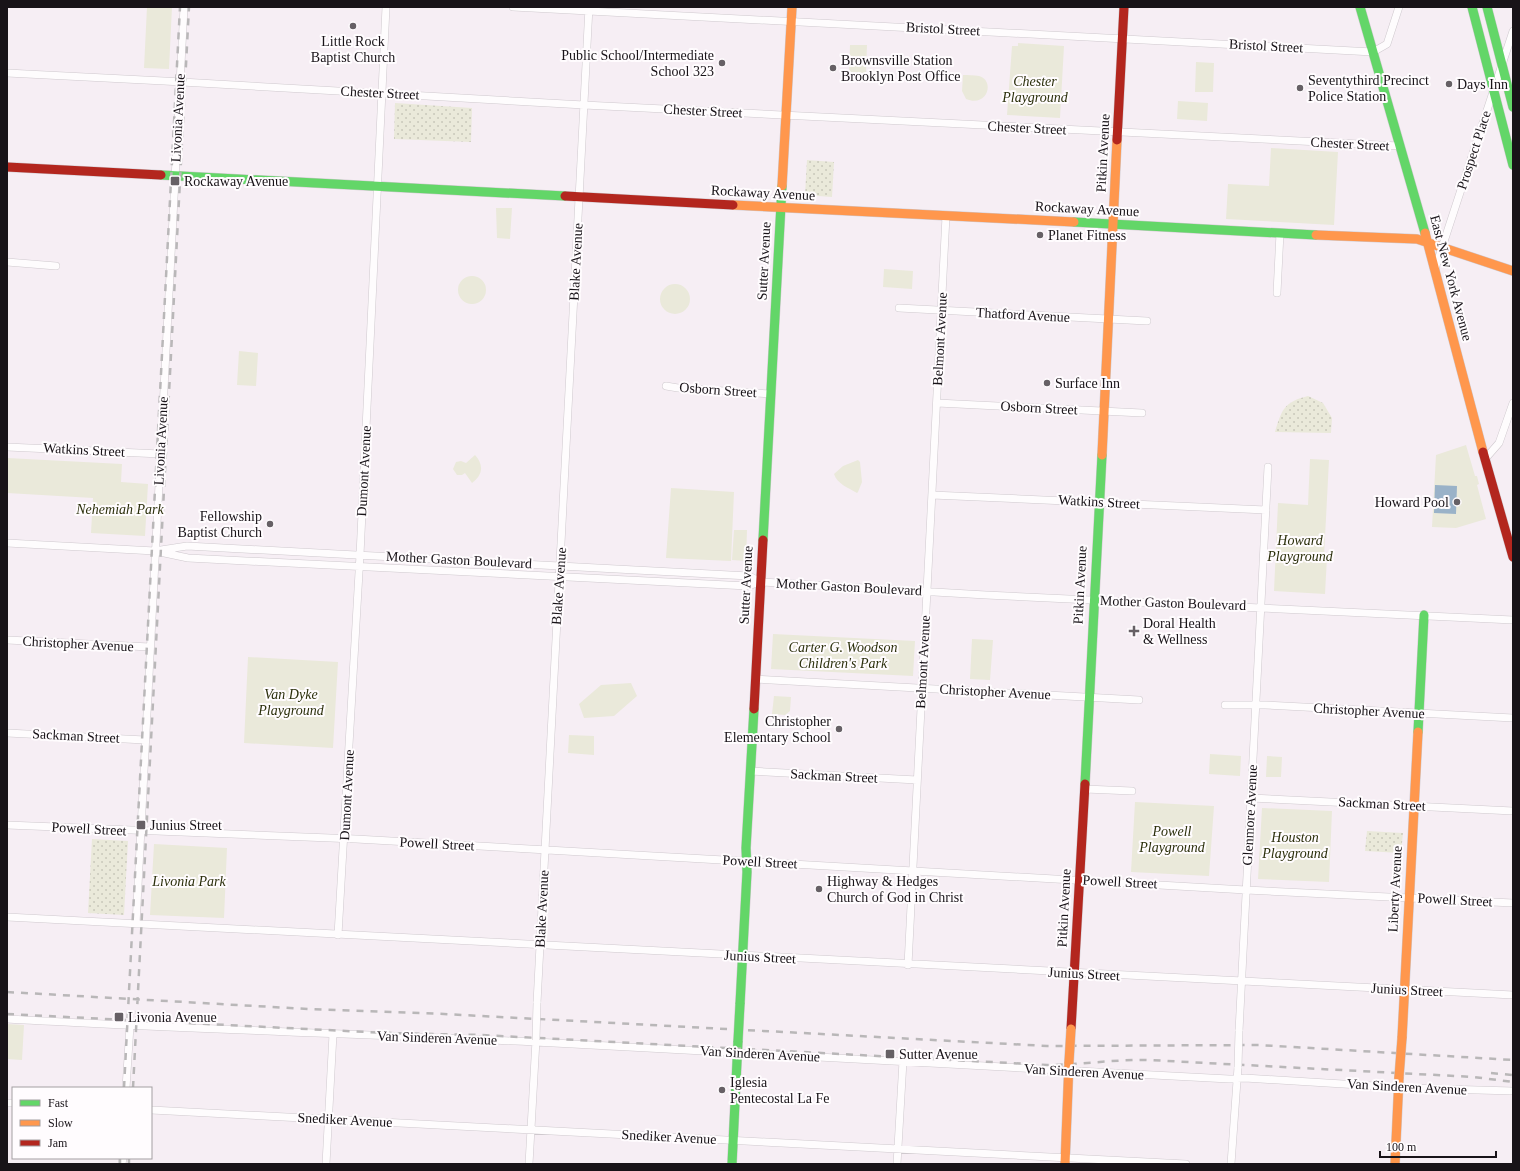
<svg xmlns="http://www.w3.org/2000/svg" width="1520" height="1171" font-family="'Times New Roman',serif">
  <style>
    .green { fill: #eae9da }
    .garden { fill: url(#garden-dots) }
    .water { fill: #9ab2c8 }
    .lines { fill: none; stroke-linecap: round; stroke-linejoin: round }
    .street-casing { stroke: #cfc9ce; stroke-width: 8 }
    .fast-casing { stroke: #cfc9ce; stroke-width: 10 }
    .slow-casing { stroke: #cfc9ce; stroke-width: 10 }
    .jam-casing { stroke: #cfc9ce; stroke-width: 10 }
    .street { stroke: #fefcfd; stroke-width: 7 }
    .fast { stroke: #63d668; stroke-width: 9 }
    .slow { stroke: #ff974d; stroke-width: 9 }
    .jam { stroke: #b3261e; stroke-width: 9 }
    .rail { stroke: #b9b7b8; stroke-width: 2.5; stroke-dasharray: 7 7; stroke-linecap: butt }
    .street-bridge-casing { stroke: #cfc9ce; stroke-width: 8; stroke-linecap: butt }
    .fast-bridge-casing { stroke: #cfc9ce; stroke-width: 10; stroke-linecap: butt }
    .slow-bridge-casing { stroke: #cfc9ce; stroke-width: 10; stroke-linecap: butt }
    .street-bridge { stroke: #fefcfd; stroke-width: 7 }
    .fast-bridge { stroke: #63d668; stroke-width: 9 }
    .slow-bridge { stroke: #ff974d; stroke-width: 9 }
    .poi-dot { fill: #666065; stroke: #fffcfe; stroke-width: 1.5 }
    .labels { text-anchor: middle; dominant-baseline: central; stroke-width: 4; stroke-linejoin: round; paint-order: stroke }
    .street-label { font-size: 14px; fill: #181318; stroke: #fffcfe }
    .poi-label { font-size: 14px; fill: #181318; stroke: #fffcfe; text-anchor: start }
    .park-label { font-size: 14px; font-style: italic; fill: #2b2f0b; stroke: #fffcfe }
  </style>
  <defs>
    <pattern id="garden-dots" width="8" height="8" patternUnits="userSpaceOnUse"><rect width="8" height="8" fill="#eae9da"/><path d="M2 2h.1M6 6h.1" fill="none" stroke="#c8c7ba" stroke-width="1.8" stroke-linecap="round"/></pattern>
  </defs>
  <rect width="100%" height="100%" fill="#f6eef4"/>
  <path class="green" d="M147,7H172L169,69L144,68Z
    M1018,43L1064,46L1060,118L1007,115L1012,46H1018Z
    M850,45H867L866,73L849,72Z
    M1196,62L1214,63L1213,92H1195Z
    M963,75C968,75 974,75 979,76C995,80 988,108 966,99L962,91Z
    M1178,101L1208,103L1207,121L1177,119Z
    M1271,148L1338,152L1334,225L1226,219L1228,184L1269,186Z
    M496,208H512L510,239L497,238Z
    M884,269L913,271L912,289L883,287Z
    M458 290a14 14 0 1 1 28 0a14 14 0 1 1-28 0Z
    M660 299a15 15 0 1 1 30 0a15 15 0 1 1-30 0Z
    M239,351L258,353L256,386L237,385Z
    M1466,445L1475,476H1477L1479,484L1477,485L1486,519L1456,528L1432,527L1436,455Z
    M475,455C484,465 483,475 472,483L465,473L462,475H457L453,469L456,462L461,461L466,463Z
    M7,458L122,464L121,482L148,484L145,536L91,533L93,498L7,493Z
    M1310,459L1329,460L1324,557H1327L1325,594L1274,591L1278,503L1308,505Z
    M858,460L860,462L862,482L858,492L857,493C849,488 837,484 834,474L843,466Z
    M671,488L734,492L731,561L666,558Z
    M734,530H747L746,561L732,560Z
    M773,634L915,641L913,676L771,669Z
    M972,639L993,640L990,680L970,679Z
    M248,657L338,662L333,748L244,743Z
    M631,683L637,696L614,716L584,718L579,704L601,685Z
    M774,696L791,697L790,711L785,715L772,714Z
    M569,735L594,736V755L568,753Z
    M1210,754L1241,756L1240,776L1209,774Z
    M1267,756L1282,757L1281,777H1266Z
    M1135,802L1214,806L1209,876L1131,872Z
    M1262,808L1332,811L1329,882L1258,879Z
    M154,844L227,848L224,918L150,915Z
    M7,1024L24,1025L22,1060L7,1059Z"/>
  <path class="garden" d="M395,103L472,108L471,142L394,139Z
    M807,160L834,162L832,197L805,195Z
    M1308,396L1323,403L1332,418L1331,433L1275,432C1282,409 1284,402 1308,396Z
    M1367,831L1403,833L1401,853L1365,851Z
    M92,839L128,841L124,915L88,913Z"/>
  <path class="water" d="M1435,485L1457,486L1456,514L1434,513Z"/>
  <g class="lines">
    <defs>
      <path id="street" d="M513,7L1373,52L1387,44L1399,7
        M7,73L164,81L584,105L1399,146
        M7,262L56,266
        M1435,269L1513,31
        M1277,293L1280,233
        M899,308L1147,321
        M666,386L678,388L770,394
        M937,403L1142,413
        M7,447L161,454
        M1485,459L1499,443L1513,403
        M932,495L1266,510
        M7,543L155,551L188,558L748,586L761,582L986,595L1513,620
        M161,550L187,546L749,576L761,582
        M7,640L150,647
        M755,679L1139,700
        M1225,705H1265L1513,718
        M7,733L145,740
        M750,771L917,780
        M1085,789L1132,791
        M1251,798L1513,811
        M7,825L356,839L1246,890L1513,903
        M7,917L1513,995
        M136,924L184,7
        M338,935L360,555L386,7
        M908,965L946,216
        M537,1003L589,7
        M7,1019C183,1029 359,1034 535,1042C767,1053 998,1068 1229,1079L1245,1078L1408,1088L1513,1091
        M1239,1031L1268,467
        M126,1088L130,1026
        M7,1103H13
        M151,1110L1186,1164
        M122,1164L123,1158
        M326,1164L333,1034
        M529,1164L536,1040
        M897,1164L903,1061
        M1231,1164L1238,1067"/>
      <path id="fast" d="M1360,7L1425,233
        M1472,7L1513,165
        M1487,7L1513,107
        M161,175L565,196
        M1074,222L1316,235
        M763,540L782,186
        M1418,732L1424,615
        M1085,784L1102,455
        M740,1004L747,872L746,848L754,709
        M732,1164L738,1041"/>
      <path id="slow" d="M782,186L792,7
        M733,205L1074,222
        M1425,233L1483,452
        M1316,235L1417,239L1513,271
        M1102,455L1117,140
        M1402,1038L1418,732
        M1065,1164L1069,1062
        M1395,1164L1399,1077"/>
      <path id="jam" d="M1117,140L1124,7
        M7,167L161,175
        M565,196L733,205
        M1483,452L1513,557
        M754,709L763,540
        M1071,1029L1085,784"/>
    </defs>
    <use href="#street" class="street-casing"/>
    <use href="#fast" class="fast-casing"/>
    <use href="#slow" class="slow-casing"/>
    <use href="#jam" class="jam-casing"/>
    <use href="#street" class="street"/>
    <use href="#fast" class="fast"/>
    <use href="#slow" class="slow"/>
    <use href="#jam" class="jam"/>
    <path class="rail" d="M7,992L308,1009L444,1014L1047,1046L1259,1045L1513,1060
      M7,1014L387,1033L482,1035L1047,1065C1081,1065 1115,1059 1149,1060L1474,1077L1513,1082
      M1491,1073L1513,1075
      M124,1088L180,7
      M133,1088L189,7
      M120,1164V1158
      M129,1164V1158"/>
    <defs>
      <path id="street-bridge" d="M536,1040L537,1003
        M1238,1067L1239,1031"/>
      <path id="fast-bridge" d="M738,1041L740,1004"/>
      <path id="slow-bridge" d="M1069,1062L1071,1029
        M1399,1077L1402,1038"/>
    </defs>
    <use href="#street-bridge" class="street-bridge-casing"/>
    <use href="#fast-bridge" class="fast-bridge-casing"/>
    <use href="#slow-bridge" class="slow-bridge-casing"/>
    <use href="#street-bridge" class="street-bridge"/>
    <use href="#fast-bridge" class="fast-bridge"/>
    <use href="#slow-bridge" class="slow-bridge"/>
  </g>
  <g class="poi-dot">
    <circle cx="353" cy="26" r="4"/>
    <circle cx="722" cy="63" r="4"/>
    <circle cx="833" cy="68" r="4"/>
    <circle cx="1449" cy="84" r="4"/>
    <circle cx="1300" cy="88" r="4"/>
    <rect x="170" y="176" width="10" height="10" rx="2"/>
    <circle cx="1040" cy="235" r="4"/>
    <circle cx="1047" cy="383" r="4"/>
    <circle cx="1457" cy="502" r="4"/>
    <circle cx="270" cy="524" r="4"/>
    <path d="M1132 625h4v4h4v4h-4v4h-4v-4h-4v-4h4z"/>
    <circle cx="839" cy="729" r="4"/>
    <rect x="136" y="820" width="10" height="10" rx="2"/>
    <circle cx="819" cy="889" r="4"/>
    <rect x="114" y="1012" width="10" height="10" rx="2"/>
    <rect x="885" y="1049" width="10" height="10" rx="2"/>
    <circle cx="722" cy="1090" r="4"/>
  </g>
  <g class="labels">
    <g class="street-label">
      <text transform="translate(943 29) rotate(3)">Bristol Street</text>
      <text transform="translate(1266 46) rotate(3)">Bristol Street</text>
      <text transform="translate(380 93) rotate(3)">Chester Street</text>
      <text transform="translate(703 111) rotate(3)">Chester Street</text>
      <text transform="translate(178 118) rotate(-87)">Livonia Avenue</text>
      <text transform="translate(1027 128) rotate(3)">Chester Street</text>
      <text transform="translate(1350 144) rotate(3)">Chester Street</text>
      <text transform="translate(1474 150) rotate(-72)">Prospect Place</text>
      <text transform="translate(1103 153) rotate(-87)">Pitkin Avenue</text>
      <text transform="translate(763 193) rotate(3)">Rockaway Avenue</text>
      <text transform="translate(1087 209) rotate(3)">Rockaway Avenue</text>
      <text transform="translate(764 261) rotate(-87)">Sutter Avenue</text>
      <text transform="translate(576 262) rotate(-87)">Blake Avenue</text>
      <text transform="translate(1451 278) rotate(75)">East New York Avenue</text>
      <text transform="translate(1023 315) rotate(3)">Thatford Avenue</text>
      <text transform="translate(940 339) rotate(-87)">Belmont Avenue</text>
      <text transform="translate(718 390) rotate(4)">Osborn Street</text>
      <text transform="translate(1039 408) rotate(3)">Osborn Street</text>
      <text transform="translate(161 441) rotate(-87)">Livonia Avenue</text>
      <text transform="translate(84 450) rotate(3)">Watkins Street</text>
      <text transform="translate(364 471) rotate(-87)">Dumont Avenue</text>
      <text transform="translate(1099 502) rotate(3)">Watkins Street</text>
      <text transform="translate(459 560) rotate(3)">Mother Gaston Boulevard</text>
      <text transform="translate(746 585) rotate(-87)">Sutter Avenue</text>
      <text transform="translate(1080 585) rotate(-87)">Pitkin Avenue</text>
      <text transform="translate(559 586) rotate(-86)">Blake Avenue</text>
      <text transform="translate(849 587) rotate(3)">Mother Gaston Boulevard</text>
      <text transform="translate(1173 603) rotate(2)">Mother Gaston Boulevard</text>
      <text transform="translate(78 644) rotate(3)">Christopher Avenue</text>
      <text transform="translate(923 662) rotate(-87)">Belmont Avenue</text>
      <text transform="translate(995 692) rotate(3)">Christopher Avenue</text>
      <text transform="translate(1369 711) rotate(3)">Christopher Avenue</text>
      <text transform="translate(76 736) rotate(3)">Sackman Street</text>
      <text transform="translate(834 776) rotate(3)">Sackman Street</text>
      <text transform="translate(347 795) rotate(-87)">Dumont Avenue</text>
      <text transform="translate(1382 804) rotate(3)">Sackman Street</text>
      <text transform="translate(1250 815) rotate(-87)">Glenmore Avenue</text>
      <text transform="translate(89 829) rotate(3)">Powell Street</text>
      <text transform="translate(437 844) rotate(3)">Powell Street</text>
      <text transform="translate(760 862) rotate(3)">Powell Street</text>
      <text transform="translate(1120 882) rotate(3)">Powell Street</text>
      <text transform="translate(1395 889) rotate(-87)">Liberty Avenue</text>
      <text transform="translate(1455 900) rotate(3)">Powell Street</text>
      <text transform="translate(1064 908) rotate(-87)">Pitkin Avenue</text>
      <text transform="translate(542 909) rotate(-87)">Blake Avenue</text>
      <text transform="translate(760 957) rotate(3)">Junius Street</text>
      <text transform="translate(1084 974) rotate(3)">Junius Street</text>
      <text transform="translate(1407 990) rotate(3)">Junius Street</text>
      <text transform="translate(437 1038) rotate(2)">Van Sinderen Avenue</text>
      <text transform="translate(760 1054) rotate(3)">Van Sinderen Avenue</text>
      <text transform="translate(1084 1072) rotate(3)">Van Sinderen Avenue</text>
      <text transform="translate(1407 1087) rotate(3)">Van Sinderen Avenue</text>
      <text transform="translate(345 1120) rotate(3)">Snediker Avenue</text>
      <text transform="translate(669 1137) rotate(3)">Snediker Avenue</text>
    </g>
    <g class="poi-label">
      <text x="353" y="41" text-anchor="middle">Little Rock<tspan x="353" dy="16">Baptist Church</tspan></text>
      <text x="714" y="55" text-anchor="end">Public School/Intermediate<tspan x="714" dy="16">School 323</tspan></text>
      <text x="841" y="60">Brownsville Station<tspan x="841" dy="16">Brooklyn Post Office</tspan></text>
      <text x="1308" y="80">Seventythird Precinct<tspan x="1308" dy="16">Police Station</tspan></text>
      <text x="1457" y="84">Days Inn</text>
      <text x="184" y="181">Rockaway Avenue</text>
      <text x="1048" y="235">Planet Fitness</text>
      <text x="1055" y="383">Surface Inn</text>
      <text x="1449" y="502" text-anchor="end">Howard Pool</text>
      <text x="262" y="516" text-anchor="end">Fellowship<tspan x="262" dy="16">Baptist Church</tspan></text>
      <text x="1143" y="623">Doral Health<tspan x="1143" dy="16">&amp; Wellness</tspan></text>
      <text x="831" y="721" text-anchor="end">Christopher<tspan x="831" dy="16">Elementary School</tspan></text>
      <text x="150" y="825">Junius Street</text>
      <text x="827" y="881">Highway &amp; Hedges<tspan x="827" dy="16">Church of God in Christ</tspan></text>
      <text x="128" y="1017">Livonia Avenue</text>
      <text x="899" y="1054">Sutter Avenue</text>
      <text x="730" y="1082">Iglesia<tspan x="730" dy="16">Pentecostal La Fe</tspan></text>
    </g>
    <g class="park-label">
      <text x="1035" y="81">Chester<tspan x="1035" dy="16">Playground</tspan></text>
      <text x="120" y="509">Nehemiah Park</text>
      <text x="1300" y="540">Howard<tspan x="1300" dy="16">Playground</tspan></text>
      <text x="843" y="647">Carter G. Woodson<tspan x="843" dy="16">Children's Park</tspan></text>
      <text x="291" y="694">Van Dyke<tspan x="291" dy="16">Playground</tspan></text>
      <text x="1172" y="831">Powell<tspan x="1172" dy="16">Playground</tspan></text>
      <text x="1295" y="837">Houston<tspan x="1295" dy="16">Playground</tspan></text>
      <text x="189" y="881">Livonia Park</text>
    </g>
  </g>
  <rect width="1520" height="1171" fill="none" stroke="#181318" stroke-width="16"/>
  <rect x="12" y="1087" width="140" height="72" fill="#fffcfe" stroke="#a39fa2"/>
  <rect x="20" y="1100" width="20" height="6" fill="#63d668" stroke="#a39fa2"/>
  <text x="48" y="1107" font-size="12" fill="#181318">Fast</text>
  <rect x="20" y="1120" width="20" height="6" fill="#ff974d" stroke="#a39fa2"/>
  <text x="48" y="1127" font-size="12" fill="#181318">Slow</text>
  <rect x="20" y="1140" width="20" height="6" fill="#b3261e" stroke="#a39fa2"/>
  <text x="48" y="1147" font-size="12" fill="#181318">Jam</text>
  <path d="M1380 1151v6h116v-6" fill="none" stroke="#181318" stroke-width="2"/>
  <text x="1386" y="1151" font-size="12" fill="#181318" stroke="#fffcfe" stroke-width="3" paint-order="stroke">100 m</text>
</svg>
